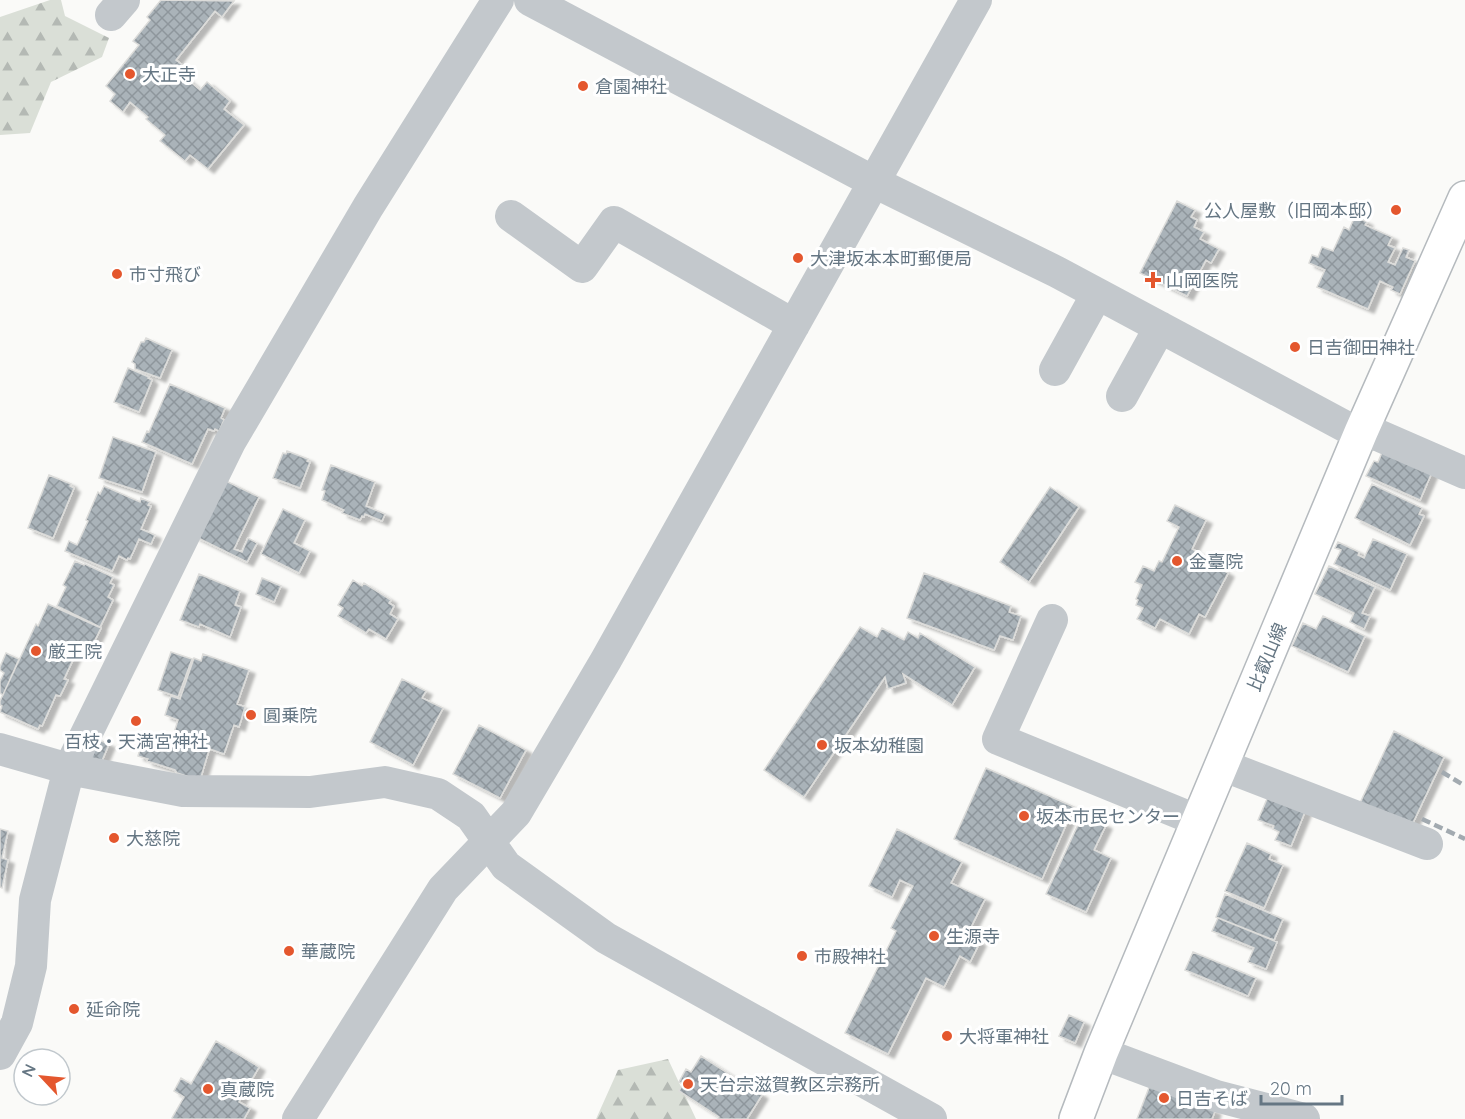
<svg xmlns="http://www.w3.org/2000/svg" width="1465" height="1119" font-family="Quicksand,'Noto Sans JP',sans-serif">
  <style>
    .forest { fill: url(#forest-firs) }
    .building { fill: url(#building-cross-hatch); stroke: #dcdcda; stroke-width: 1.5; filter: url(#shadow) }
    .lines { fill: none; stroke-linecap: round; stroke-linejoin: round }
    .major-casing { stroke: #b5babe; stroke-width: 36 }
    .minor { stroke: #c3c8cc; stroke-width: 32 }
    .major { stroke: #fff; stroke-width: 33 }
    .rail { stroke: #a2aab0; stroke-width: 4.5; stroke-dasharray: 9 4.5; stroke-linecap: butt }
    .poi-dot { fill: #e4572e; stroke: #fff; stroke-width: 2 }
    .labels { text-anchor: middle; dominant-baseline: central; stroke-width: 6; stroke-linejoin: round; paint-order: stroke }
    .poi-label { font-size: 18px; fill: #657683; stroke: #fff; text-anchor: start }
    .street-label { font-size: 18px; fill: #657683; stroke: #fff }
  </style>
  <defs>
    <pattern id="forest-firs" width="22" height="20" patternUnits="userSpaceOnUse" patternTransform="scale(1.5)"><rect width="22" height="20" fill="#dadfd7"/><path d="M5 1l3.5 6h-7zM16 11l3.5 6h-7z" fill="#b4b9b4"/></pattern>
    <pattern id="building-cross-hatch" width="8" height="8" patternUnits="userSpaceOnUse" patternTransform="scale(1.5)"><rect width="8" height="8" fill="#aab3b9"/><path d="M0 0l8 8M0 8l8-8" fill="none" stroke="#8e969c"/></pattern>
    <filter id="shadow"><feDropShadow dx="6" dy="4" stdDeviation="1.5" flood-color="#0004"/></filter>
  </defs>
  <rect width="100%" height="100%" fill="#fafaf8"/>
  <path class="forest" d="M50,0H61L65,16L109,38L102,57L51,82L30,133L0,135V17Z
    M668,1059L696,1119H596L618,1070Z"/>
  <path class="building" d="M161,0L234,1L222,17L215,11L176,60L185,67L180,73L200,90L207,82L230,101L224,109L244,125L208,169L190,155L185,161L160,141L165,135L146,119L148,117L130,102L123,112L110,101L115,94L106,86L139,45L133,41L150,20L147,17Z
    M1177,201L1195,210L1191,217L1197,220L1194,227L1204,232L1200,239L1219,249L1211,263L1206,260L1187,296L1140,273Z
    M1355,216L1367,222L1365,225L1392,237L1388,245L1395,248L1388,262L1395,265L1403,248L1409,250L1406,257L1415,261L1400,294L1391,290L1393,287L1380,281L1368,309L1317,287L1325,270L1309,263L1312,255L1318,257L1322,247L1333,251L1344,227L1349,230Z
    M146,338L172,350L160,378L135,369V364L132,362L141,342H144Z
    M128,368L149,377L148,378L152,380L139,412L114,402Z
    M170,384L225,408L221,418L224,420L219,431L215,429L214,431L208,429L192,464L142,442L147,431L149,432Z
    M113,437L156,452L142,492L99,478Z
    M1384,448L1433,470L1420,500L1366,476L1374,461L1378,462Z
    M287,451L308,459L307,461L310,462L300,488L273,478L283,453L286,454Z
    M331,465L375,482L366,506L385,514L382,521L365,514L364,517L362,516L360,520L342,513L344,510L322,500L325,491L322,490Z
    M49,475L71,484L70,486L74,488L53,538L28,528Z
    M226,481L259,497L234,549L242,552L248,538L257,543L247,562L194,536Z
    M1372,484L1422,508L1419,514L1424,516L1410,545L1355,518Z
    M104,486L140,502L141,498L150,502L148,505L151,506L141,529L155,535L151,544L139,539L130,559L128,558L127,560L119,556L112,571L65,551L69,541L77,545L88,521L86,520L98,492L100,494Z
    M1050,487L1079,507L1029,582L1000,562Z
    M1175,505L1206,520L1192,549L1223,565L1221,569L1228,573L1205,617L1199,614L1189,634L1160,619L1155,628L1137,619L1143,608L1136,605L1138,600L1136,599L1142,585L1135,582L1143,566L1154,571L1159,561L1162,562L1179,527L1167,521Z
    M283,509L305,520L294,543L310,551L299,573L261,554Z
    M1373,539L1407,554L1390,590L1334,564L1341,550L1335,548L1338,542L1359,552L1358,555L1364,558Z
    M75,561L84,565L85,564L113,577L110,583L114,585L108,597L113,600L100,627L57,606L66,587L63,585Z
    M1329,566L1375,587L1362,613L1370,616L1364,629L1350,622L1354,613L1315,594Z
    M924,573L1011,606L1009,612L1021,616L1013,640L1000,636L994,650L907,618Z
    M199,574L240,591L235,605L241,607L230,637L200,624L199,627L180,620Z
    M262,578L281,586L274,602L256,594Z
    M353,580L362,586L364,583L391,600L389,603L394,606L390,614L398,619L386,639L369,629L366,633L338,616L343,608L338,605Z
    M48,604L101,628L92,646L87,643L85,648L80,645L64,679L68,680L60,696L56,695L42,726L40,725L38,729L0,712L2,706L0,705V701L36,624L38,626Z
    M1323,616L1365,636L1348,672L1292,646L1303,623L1316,629Z
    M860,627L877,637L882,628L904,640L908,632L918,638L920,633L975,667L952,705L903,674L906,683L888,689L885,677L804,797L764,770Z
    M171,652L192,659L178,697L158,690Z
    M6,653L19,659L3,695L0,693V681L4,673L0,670V667Z
    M203,654L249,670L237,704L245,707L239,727L234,725L224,754L173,736L178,720L165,715L171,696L180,699L194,658L201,661Z
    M402,679L426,691L422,698L443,708L413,765L370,742Z
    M479,725L526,750L500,798L453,774Z
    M1394,731L1444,757L1411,827L1360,803Z
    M144,735L166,742L168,738L209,750L201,777L196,779L177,773L175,770L147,761L148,759L138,756Z
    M94,738L109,744L101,763L86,758Z
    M986,768L1074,807L1042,879L954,839Z
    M1270,792L1307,807L1291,846L1275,840L1279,832L1273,829L1274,826L1258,820Z
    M1083,814L1106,825L1094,850L1111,858L1086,912L1046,894Z
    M0,829L8,831L2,858L8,860L2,888L0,887Z
    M897,829L962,862L951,883L985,899L967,935L980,942L970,962L960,956L944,987L926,978L888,1054L845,1033L896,931L891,928L913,886L900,880L892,897L869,886Z
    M1247,843L1271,854L1269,859L1283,865L1264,908L1225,891Z
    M1225,894L1283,919L1274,940L1216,917Z
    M1218,918L1277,942L1266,969L1248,962L1254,948L1212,931Z
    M1193,952L1256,978L1248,996L1185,970Z
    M1069,1015L1084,1022L1075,1043L1059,1036Z
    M216,1041L259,1067L239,1102L250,1108L244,1119H174L172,1118L184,1097L174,1091L181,1078L191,1084Z
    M701,1056L762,1095L747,1119H718L719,1117L679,1091L683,1084L679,1082L686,1069L691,1072Z
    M1150,1085L1215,1111L1212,1119H1137Z"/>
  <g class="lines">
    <defs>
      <path id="major" d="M1076,1119L1101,1053L1361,432L1465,198"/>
    </defs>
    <use href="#major" class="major-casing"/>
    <path class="minor" d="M530,0L874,182L1057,272L1348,428L1380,436L1465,473
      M111,15L124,0
      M511,216L582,267L614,222L794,325
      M1055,370L1097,294
      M1122,396L1160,327
      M1052,620L998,739L1184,815L1197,823
      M0,749L69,769L183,791L310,792L385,782L438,794L471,816L506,866L606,938L931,1119
      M1222,765L1427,844
      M1101,1053L1216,1096L1304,1119
      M0,1054L17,1023L31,966L35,900L69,769L230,442L368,207L498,0
      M298,1119L443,889L516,813L606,660L976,0"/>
    <use href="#major" class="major"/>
    <path class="rail" d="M1442,772L1465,786
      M1422,819L1465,839"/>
  </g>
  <g class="poi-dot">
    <circle cx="130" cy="74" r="6"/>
    <circle cx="583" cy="86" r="6"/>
    <circle cx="1396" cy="210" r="6"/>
    <circle cx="798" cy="258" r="6"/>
    <circle cx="117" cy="274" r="6"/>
    <path d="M1150 271h6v6h6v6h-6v6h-6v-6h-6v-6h6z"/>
    <circle cx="1295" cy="347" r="6"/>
    <circle cx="1177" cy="561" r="6"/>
    <circle cx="36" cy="651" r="6"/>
    <circle cx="251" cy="715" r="6"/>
    <circle cx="136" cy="721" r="6"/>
    <circle cx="822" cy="745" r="6"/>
    <circle cx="1024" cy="816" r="6"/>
    <circle cx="114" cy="838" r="6"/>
    <circle cx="934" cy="936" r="6"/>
    <circle cx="289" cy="951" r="6"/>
    <circle cx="802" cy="956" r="6"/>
    <circle cx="74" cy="1009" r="6"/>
    <circle cx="947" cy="1036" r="6"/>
    <circle cx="688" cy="1084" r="6"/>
    <circle cx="208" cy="1089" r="6"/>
    <circle cx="1164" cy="1098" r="6"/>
  </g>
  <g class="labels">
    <g class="poi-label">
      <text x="142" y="74">大正寺</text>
      <text x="595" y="86">倉園神社</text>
      <text x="1384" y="210" text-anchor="end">公人屋敷（旧岡本邸）</text>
      <text x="810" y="258">大津坂本本町郵便局</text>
      <text x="129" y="274">市寸飛び</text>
      <text x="1166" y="280">山岡医院</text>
      <text x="1307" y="347">日吉御田神社</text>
      <text x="1189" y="561">金臺院</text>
      <text x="48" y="651">厳王院</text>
      <text x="263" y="715">圓乗院</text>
      <text x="136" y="741" text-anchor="middle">百枝・天満宮神社</text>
      <text x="834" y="745">坂本幼稚園</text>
      <text x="1036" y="816">坂本市民センター</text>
      <text x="126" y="838">大慈院</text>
      <text x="946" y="936">生源寺</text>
      <text x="301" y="951">華蔵院</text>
      <text x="814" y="956">市殿神社</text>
      <text x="86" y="1009">延命院</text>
      <text x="959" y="1036">大将軍神社</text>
      <text x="700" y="1084">天台宗滋賀教区宗務所</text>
      <text x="220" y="1089">真蔵院</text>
      <text x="1176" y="1098">日吉そば</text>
    </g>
    <g class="street-label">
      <text transform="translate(1267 657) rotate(-67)">比叡山線</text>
    </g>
  </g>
  <g transform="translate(42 1077) rotate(296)"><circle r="28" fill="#ffffff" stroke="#c1c8cd" stroke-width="1.5"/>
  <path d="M0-4.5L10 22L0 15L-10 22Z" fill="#e4572e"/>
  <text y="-9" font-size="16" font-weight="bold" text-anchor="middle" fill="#657683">N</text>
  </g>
  <path d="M1261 1095v9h81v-9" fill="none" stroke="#657683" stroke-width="3"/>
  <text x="1270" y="1095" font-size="18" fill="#657683" stroke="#ffffff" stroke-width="4.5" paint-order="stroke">20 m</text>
</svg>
